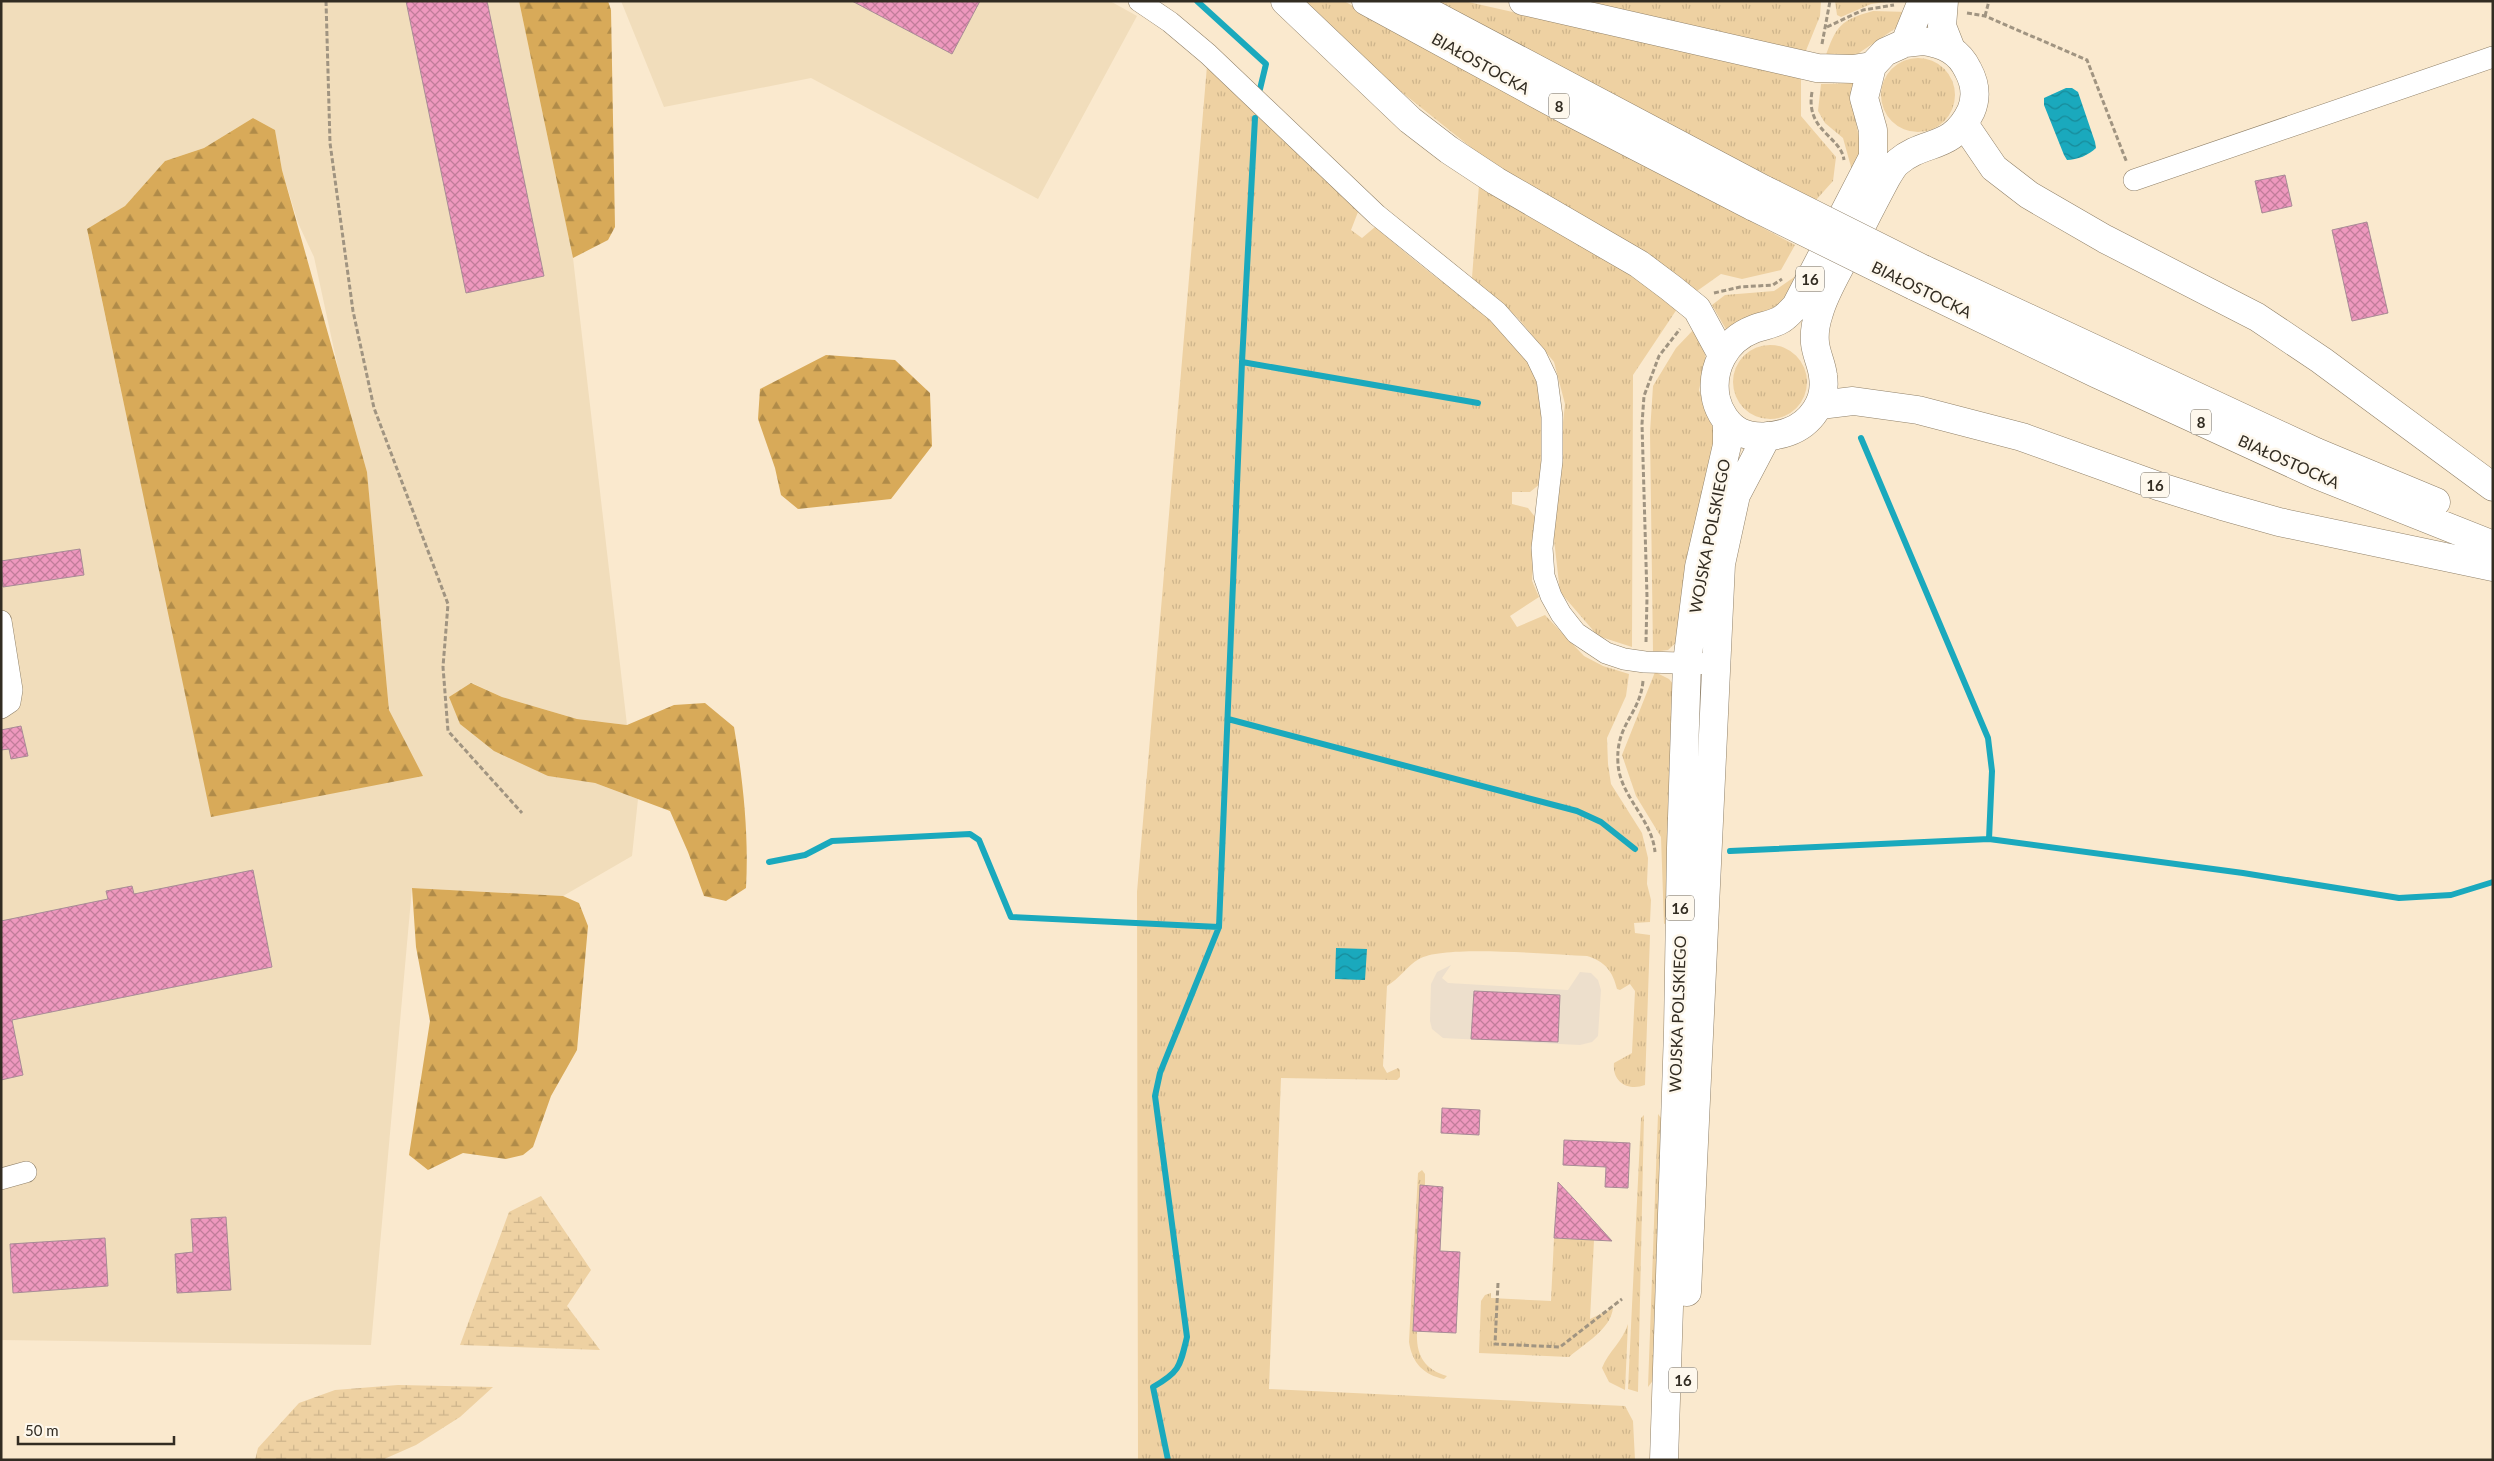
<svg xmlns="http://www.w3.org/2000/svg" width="2494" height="1461" font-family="Lato,sans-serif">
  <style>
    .commercial { fill: #eddfcc }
    .built { fill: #f1ddbb; fill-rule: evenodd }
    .grass { fill: url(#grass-tufts) }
    .forest { fill: url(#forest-firs) }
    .wetland { fill: url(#wetland-marsh) }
    .water { fill: url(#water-waves) }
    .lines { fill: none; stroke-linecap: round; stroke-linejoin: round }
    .stream { stroke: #1aa9bd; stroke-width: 6 }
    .building { fill: url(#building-cross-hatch); stroke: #a88b96 }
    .minor-casing { stroke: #908169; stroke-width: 22 }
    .major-casing { stroke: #908169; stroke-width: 29 }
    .highway-casing { stroke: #908169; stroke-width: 29 }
    .path { stroke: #a09481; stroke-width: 3; stroke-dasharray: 5 2.5; stroke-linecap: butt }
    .minor { stroke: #fff; stroke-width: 21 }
    .major { stroke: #fff; stroke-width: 28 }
    .highway { stroke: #fff; stroke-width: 28 }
    .highway-bridge-casing { stroke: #908169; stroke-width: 29; stroke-linecap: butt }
    .highway-bridge { stroke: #fff; stroke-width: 28 }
    .labels { text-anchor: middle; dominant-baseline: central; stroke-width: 5; stroke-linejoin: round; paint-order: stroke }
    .shield { fill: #fef8ed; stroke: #6f695f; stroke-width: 1 }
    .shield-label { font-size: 15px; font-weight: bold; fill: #322c22 }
    .street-label { font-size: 16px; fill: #322c22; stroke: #fef8ed }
  </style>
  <defs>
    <pattern id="grass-tufts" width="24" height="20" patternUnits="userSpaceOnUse" patternTransform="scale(1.25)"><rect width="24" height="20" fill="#eed1a2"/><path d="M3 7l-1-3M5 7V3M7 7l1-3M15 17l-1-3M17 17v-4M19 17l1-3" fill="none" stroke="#cdb48b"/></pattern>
    <pattern id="forest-firs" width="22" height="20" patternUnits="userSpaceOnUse" patternTransform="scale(1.25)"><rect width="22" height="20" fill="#d8aa59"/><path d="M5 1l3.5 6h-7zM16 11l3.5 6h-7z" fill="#b08b49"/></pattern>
    <pattern id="wetland-marsh" width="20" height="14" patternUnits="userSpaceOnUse" patternTransform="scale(1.25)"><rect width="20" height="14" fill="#eed1a2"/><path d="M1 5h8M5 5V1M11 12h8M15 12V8" fill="none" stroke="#cdb48b"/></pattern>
    <pattern id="water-waves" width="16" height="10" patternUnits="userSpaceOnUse" patternTransform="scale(1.25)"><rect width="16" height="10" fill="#1aa9bd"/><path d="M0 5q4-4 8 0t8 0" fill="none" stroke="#188a99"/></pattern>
    <pattern id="building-cross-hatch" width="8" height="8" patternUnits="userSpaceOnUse" patternTransform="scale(1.25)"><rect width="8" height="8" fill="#ee98be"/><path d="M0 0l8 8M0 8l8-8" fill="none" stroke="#c17c9a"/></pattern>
  </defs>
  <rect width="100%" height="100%" fill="#fae9ce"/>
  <path class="commercial" d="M1451,965L1442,978L1448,983L1568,990L1580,972L1591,973L1598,980L1601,990L1598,1036L1592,1042L1580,1045L1443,1038L1432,1029L1430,1021L1431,984L1437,972Z"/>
  <path class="built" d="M1,1H519L573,258L627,725L577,719L502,697L472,683L548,776L595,783L638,799L632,856L563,896L412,888L371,1345L1,1340ZM253,118L275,130L282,170L298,223L314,257L338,368L367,472L389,710L422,776L129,428L87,230L125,206L165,161L204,148Z
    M621,1H1110L1137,16L1038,199L811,78L664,107Z"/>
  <path class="grass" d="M1306,1H1344L1478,76L1795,245L1781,270L1742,279L1721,274L1697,291L1478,153L1394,86Z
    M1432,1H1464L1801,77V116L1836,157L1833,181L1816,200L1470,23Z
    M1586,1H1821L1820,16L1805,53Z
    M1835,1H1894L1871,4L1841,17L1837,15Z
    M1873,11L1909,12L1896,28L1853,57L1825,58C1836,26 1840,20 1873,11Z
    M1208,54L1358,212L1351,230L1362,238L1375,227C1393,242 1410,257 1428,271C1469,303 1523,331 1537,385C1546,418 1542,452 1540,484L1530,492H1512V504L1528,508L1535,517L1532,581L1539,597L1510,616L1517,627L1545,615L1584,656L1603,666L1629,674L1626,696L1607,738L1608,764L1611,784L1642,833L1648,858L1647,884L1651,900L1650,922L1634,923L1635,933L1650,935L1645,1085C1629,1091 1612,1083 1614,1063L1632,1053L1635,991L1630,984L1620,990L1617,989C1613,972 1605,961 1587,956C1553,955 1444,944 1419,959C1407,966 1400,978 1387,986L1383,1066L1387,1073L1398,1068L1400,1070V1077L1397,1080L1281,1078L1269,1389L1625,1406L1633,1421L1635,1460H1138L1137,892Z
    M1881 95a37 37 0 1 1 74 0a37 37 0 1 1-74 0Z
    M1853,83L1851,96L1862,154L1853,174L1843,138L1825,123L1818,111L1821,84Z
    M1479,185L1642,282L1677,309L1633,375L1632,647L1598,636L1560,592L1552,522L1565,404L1554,362L1518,318L1472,278Z
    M1806,269L1786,303L1727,331L1712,305L1725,295L1774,291Z
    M1698,325L1706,359L1699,390L1717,440L1682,637L1668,650L1653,652L1650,432L1653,386L1676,348Z
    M1733 382a37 37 0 1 1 74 0a37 37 0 1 1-74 0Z
    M1655,672L1669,679L1677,689L1673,921L1664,924L1661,837L1636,796L1622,755Z
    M1658,1114L1664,1122L1655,1378L1648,1387Z
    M1644,1115L1638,1392L1628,1389L1641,1118Z
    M1422,1170L1425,1174V1186H1420L1413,1331L1417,1332C1416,1355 1424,1369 1447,1376L1444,1379C1424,1375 1412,1363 1409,1342L1418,1173Z
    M1554,1238L1594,1240L1590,1319L1613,1308C1611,1329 1584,1344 1569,1357L1479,1353L1481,1301L1485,1295L1491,1293V1298L1551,1301Z
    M1628,1324L1625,1390L1609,1382L1602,1368C1608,1352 1623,1341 1628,1324Z"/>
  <path class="forest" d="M519,1H608L611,10L615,227L608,240L573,258Z
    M253,118L275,130L282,170L367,472L389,710L423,776L211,817L87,229L125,206L165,161L204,148Z
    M826,355L895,360L930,393L932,446L891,499L798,509L781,495L775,468L758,419L760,389Z
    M471,683L502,697L577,719L627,725L674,705L705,703L734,727C743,780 749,834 746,888L726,901L704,896L688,852L670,811L595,783L548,776L494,751L460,724L449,697Z
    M412,888L563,896L579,903L588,926L577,1050L551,1096L533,1147L523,1155L506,1159L463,1153L428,1170L409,1155L430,1021L416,947Z"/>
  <path class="wetland" d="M541,1196L591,1270L567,1306L600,1350L460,1345L509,1212Z
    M398,1385L493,1387L460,1417L416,1445L382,1460H255L258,1448L299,1403L335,1390Z"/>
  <path class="water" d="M2066,88H2072L2078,92L2095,142L2096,148C2089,155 2077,160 2067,160L2064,155L2044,105V98Z
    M1336,948L1367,949L1365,980L1335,979Z"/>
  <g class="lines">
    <path class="stream" d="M1197,1L1266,64L1260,89
      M1242,362L1478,403
      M1861,438L1988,738L1992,771L1989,839
      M1228,719L1577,811L1601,822L1635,849
      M1730,851L1989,839L2243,873L2399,898L2451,895L2493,882
      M769,862L805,855L832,841L970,834L979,840L1011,917L1219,927
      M1168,1460L1153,1387C1180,1372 1180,1366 1187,1337L1155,1096L1160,1073L1219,927L1242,362L1255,118"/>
  </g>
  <path class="building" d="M406,1H487L544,276L466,293Z
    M852,1H980L952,54Z
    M2285,175L2292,206L2262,213L2255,181Z
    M2367,222L2388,313L2352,321L2332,230Z
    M80,549L84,575L3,587L1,561Z
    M21,726L28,756L11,759L9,749L1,750V730Z
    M253,870L272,967L12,1020L23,1075L1,1080V921L108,899L106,891L132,886L134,894Z
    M1474,991L1560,995L1558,1042L1471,1039Z
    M1442,1108L1480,1110L1479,1135L1441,1133Z
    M1564,1140L1630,1143L1628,1188L1605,1187L1606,1167L1563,1165Z
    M1558,1182L1575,1200L1612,1241L1554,1238Z
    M1420,1185L1443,1187L1440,1251L1460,1252L1456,1333L1413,1331Z
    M226,1217L231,1290L177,1293L175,1254L193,1252L191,1219Z
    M105,1238L108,1286L13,1293L10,1244Z"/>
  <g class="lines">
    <defs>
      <path id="minor" d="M1139,1L1170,22L1208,54L1377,215L1497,312L1536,356L1547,379L1552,417V461L1542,548L1544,576L1551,596L1561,614L1576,633L1606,653L1624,659L1645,662L1717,664
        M2134,180L2493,57
        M1,621L12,690L10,702L1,708
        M1,1179L26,1172"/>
      <path id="major" d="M1944,1L1942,26L1951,49
        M1923,41C1944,44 1959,51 1968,70C1975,83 1977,97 1971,111C1952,151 1925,139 1898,162C1894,165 1890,172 1887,177C1872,205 1858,233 1843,261C1834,278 1824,295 1819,313C1816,322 1814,333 1815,343C1816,354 1822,365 1823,376C1827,401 1811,424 1788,432C1774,437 1754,439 1740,432C1728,426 1719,412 1716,399C1710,369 1725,340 1754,329C1764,325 1773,325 1782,319C1787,316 1792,310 1796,306L1873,157V130L1864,98L1872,66L1885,52L1905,43Z
        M1905,43L1922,1
        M1687,1292L1721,564L1736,495L1767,436
        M1664,1460L1678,1031L1681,848L1687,663L1699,567L1727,445V421"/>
      <path id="highway" d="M1285,1L1410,120L1449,150L1496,181L1639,264L1671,288L1697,309L1722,355
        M1366,1L1570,112L1754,207
        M1408,1L1765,190
        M1523,1L1817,68L1853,69L1872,66
        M1964,124L1994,168L2029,195L2105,239L2257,317L2321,360L2493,487
        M1923,269L2316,452L2436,502
        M1914,286L2097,374L2317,475L2493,545
        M1820,405L1853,401L1918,410L2022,437L2161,487L2222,506L2279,522L2493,567"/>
    </defs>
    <use href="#minor" class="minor-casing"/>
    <use href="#major" class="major-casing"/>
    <use href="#highway" class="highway-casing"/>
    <path class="path" d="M326,1L330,143L353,311L374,408L448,604L443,667L448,731L522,813
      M1967,13L1985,16L2087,60L2127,163
      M1985,16L1989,1
      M1827,27L1863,10L1894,5
      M1822,44L1830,1
      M1812,92C1805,131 1841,136 1844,160
      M1714,293L1740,287L1773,285L1782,279
      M1646,642L1647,597L1642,424L1644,396L1659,356L1680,329
      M1643,681C1640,715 1615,724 1618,764C1620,796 1652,819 1655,852
      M1498,1283L1495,1344L1560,1347L1622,1299"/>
    <use href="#minor" class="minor"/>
    <use href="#major" class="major"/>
    <use href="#highway" class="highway"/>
    <defs>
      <path id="highway-bridge" d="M1765,190L1923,269
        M1754,207L1914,286"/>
    </defs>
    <use href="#highway-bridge" class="highway-bridge-casing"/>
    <use href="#highway-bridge" class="highway-bridge"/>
  </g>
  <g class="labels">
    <g class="shield">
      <rect x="1549" y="93.5" width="20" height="25" rx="4"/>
      <rect x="1796" y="266.5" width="28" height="25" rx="4"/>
      <rect x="2191" y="409.5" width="20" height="25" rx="4"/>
      <rect x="2141" y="472.5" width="28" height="25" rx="4"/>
      <rect x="1666" y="895.5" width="28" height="25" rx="4"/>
      <rect x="1669" y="1367.5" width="28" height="25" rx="4"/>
    </g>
    <g class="shield-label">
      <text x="1559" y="106">8</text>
      <text x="1810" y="279">16</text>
      <text x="2201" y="422">8</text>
      <text x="2155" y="485">16</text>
      <text x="1680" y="908">16</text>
      <text x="1683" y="1380">16</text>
    </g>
    <g class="street-label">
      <text transform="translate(1481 63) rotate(29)">BIAŁOSTOCKA</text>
      <text transform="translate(1922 289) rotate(26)">BIAŁOSTOCKA</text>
      <text transform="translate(2289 461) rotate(24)">BIAŁOSTOCKA</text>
      <text transform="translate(1709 536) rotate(-79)">WOJSKA POLSKIEGO</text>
      <text transform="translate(1677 1014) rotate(-88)">WOJSKA POLSKIEGO</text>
    </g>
  </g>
  <rect width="2494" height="1461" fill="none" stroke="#322c22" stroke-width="5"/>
  <path d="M18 1436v8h156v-8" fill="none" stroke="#322c22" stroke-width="2.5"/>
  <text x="25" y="1436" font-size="15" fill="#322c22" stroke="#fef8ed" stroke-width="4" paint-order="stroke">50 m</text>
</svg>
